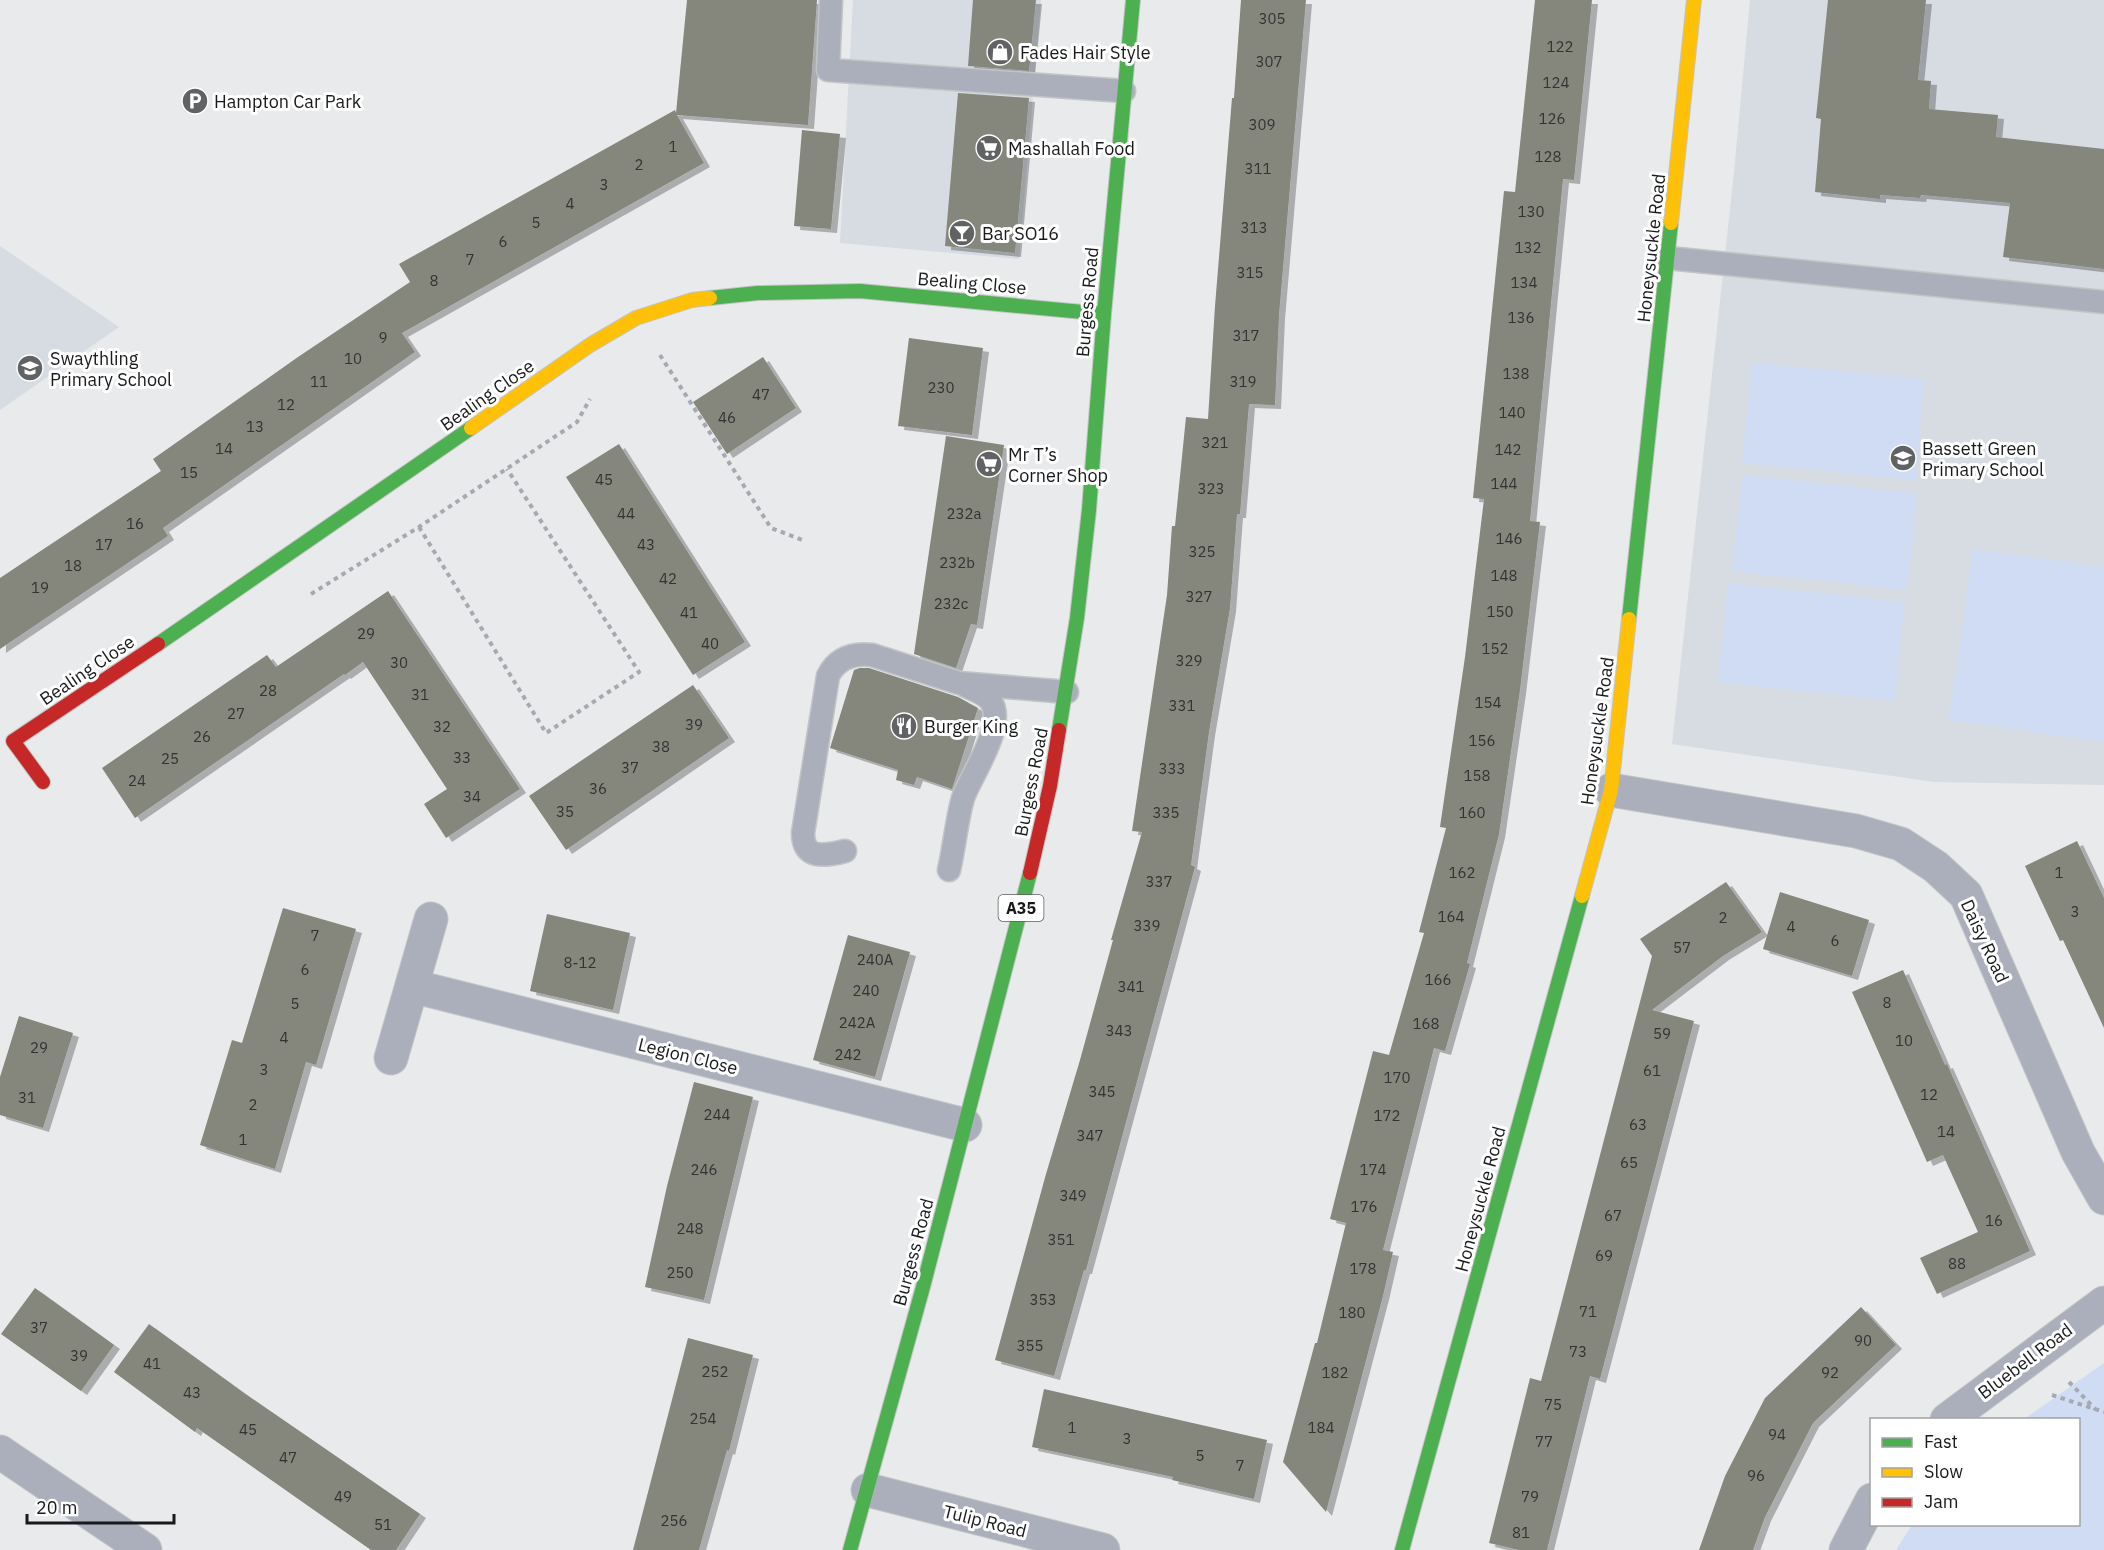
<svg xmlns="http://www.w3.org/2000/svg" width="2104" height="1550" font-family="'IBM Plex Sans',sans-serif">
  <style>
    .built { fill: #d7dbe2 }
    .green { fill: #cfdcf4 }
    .building { fill: #85867c; filter: url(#shadow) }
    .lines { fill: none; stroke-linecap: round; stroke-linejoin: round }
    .lane-casing { stroke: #c3c4c5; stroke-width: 25 }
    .street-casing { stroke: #c3c4c5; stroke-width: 35 }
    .fast-casing { stroke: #c3c4c5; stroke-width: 16 }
    .slow-casing { stroke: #c3c4c5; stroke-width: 16 }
    .jam-casing { stroke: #c3c4c5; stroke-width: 16 }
    .path { stroke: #a6a9b0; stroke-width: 4; stroke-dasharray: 4.5 4.5; stroke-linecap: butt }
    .lane { stroke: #aaafbb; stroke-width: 22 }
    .street { stroke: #aaafbb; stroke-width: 33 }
    .fast { stroke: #4caf50; stroke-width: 14 }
    .slow { stroke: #ffc107; stroke-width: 14 }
    .jam { stroke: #c62828; stroke-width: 14 }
    .labels { text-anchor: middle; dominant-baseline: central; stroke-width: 6; stroke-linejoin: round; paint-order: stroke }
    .number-label { font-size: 15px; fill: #333432 }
    .shield { fill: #fff; stroke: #5d5e5f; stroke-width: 1.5 }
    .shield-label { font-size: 16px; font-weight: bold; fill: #18191a }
    .poi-label { font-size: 18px; fill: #18191a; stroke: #fff; text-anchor: start }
    .street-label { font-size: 18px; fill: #18191a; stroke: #fff }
  </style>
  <defs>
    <filter id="shadow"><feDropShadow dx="6" dy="4" stdDeviation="0" flood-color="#0004"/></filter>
  </defs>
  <rect width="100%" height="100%" fill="#e8eaec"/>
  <path class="built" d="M853,0H1041L1019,259L840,243Z
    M1750,0H2104V785L1934,782L1672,744L1734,172Z
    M0,246L119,327L0,410Z"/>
  <path class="green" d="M1752,363L1925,379L1915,480L1742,463Z
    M1742,475L1917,493L1907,590L1732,571Z
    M1973,549L2104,567V742L1949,720Z
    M1728,583L1905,602L1894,701L1718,682Z
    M2104,1363V1550H1896L1912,1525L2078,1524V1420L2024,1419Z"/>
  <path class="building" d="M687,0H817L808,125L677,115L704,163L402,333L415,352L163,528L168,536L0,649V578L161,471L153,459L298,357L410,282L399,264L675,110L676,113Z
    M973,0H1036L1029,71L968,66Z
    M1241,0H1306L1279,315L1275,405L1249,404L1240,514H1237L1230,608L1209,732L1191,865L1195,867L1086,1270H1084L1054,1376L995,1360L1046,1174L1080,1060L1113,940H1111L1142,832L1132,831L1167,595L1172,526H1175L1186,417L1208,419L1215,306L1232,98H1234Z
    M1535,0H1592L1574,180L1563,179L1530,521L1540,522L1520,690L1499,834L1467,963L1470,964L1445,1051L1434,1048L1383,1250L1393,1252L1383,1296L1326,1512L1283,1462L1315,1343H1317L1346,1223L1330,1219L1340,1179L1373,1051L1389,1055L1424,933L1419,932L1446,828L1440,827L1465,657L1484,499L1473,498L1504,191L1515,192Z
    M1828,0H1926L1918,80L1931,81L1929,109L1998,115L1996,137L2104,149V269L2003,257L2010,203L1921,195L1920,198L1880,195V199L1815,192L1821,119L1816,118Z
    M958,93L1029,98L1015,253L945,246Z
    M802,130L840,134L831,229L794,226Z
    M909,338L983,348L972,435L898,426Z
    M763,357L796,408L727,454L693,402Z
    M946,436L1004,445L977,625L971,624L956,668L914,654Z
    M619,444L745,642L693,675L566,477Z
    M388,591L520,789L446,838L424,804L447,789L363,662L345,675L344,674L135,818L102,768L267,655L276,667Z
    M860,668H869L958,697L978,708L952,789L917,777L914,785L896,780L898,770L830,748L854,670Z
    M693,685L729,738L566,850L529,796Z
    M2077,841L2104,898V1028L2063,940L2060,941L2025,866Z
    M1726,882L1762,932L1723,956L1652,1010L1694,1021L1600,1379L1590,1376L1547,1550H1519L1489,1543L1530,1378L1541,1381L1652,956L1640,939Z
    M1780,892L1869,920L1852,976L1763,949Z
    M283,908L356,929L316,1065L306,1062L275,1169L200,1145L232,1040L242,1043Z
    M547,914L630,933L613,1010L530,991Z
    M848,935L910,952L875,1077L813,1060Z
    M1903,970L1945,1065L1947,1064L2030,1251L1937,1294L1920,1258L1978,1232L1943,1155L1927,1162L1852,992Z
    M19,1016L73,1033L43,1128L0,1115V1077Z
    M694,1082L753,1097L704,1300L645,1287L667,1186Z
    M35,1288L114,1345L81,1391L1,1334Z
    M1861,1307L1896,1345L1813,1423L1765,1517L1753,1550H1699L1725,1476L1765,1398Z
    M149,1324L244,1393L420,1514L396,1550H371L197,1428L195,1432L114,1372Z
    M688,1338L753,1355L729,1451L727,1450L699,1550H633Z
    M1044,1389L1267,1440L1254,1499L1172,1480L1173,1477L1032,1447Z"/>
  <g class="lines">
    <defs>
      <path id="lane" d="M831,0L828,70L1124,91
        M1668,258L2104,302
        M845,851C825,856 803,860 803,833L828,676C837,658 853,653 872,655L959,683L1067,692
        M949,870C954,849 957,818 963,798C971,775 1008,724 990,700C984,693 974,690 966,686"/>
      <path id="street" d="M1611,790L1856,831L1901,844L1936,867L1966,895L2078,1152L2104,1198
        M412,986L965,1125
        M391,1058L431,919
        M1947,1420L2104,1303
        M0,1452L145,1550
        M868,1490L1103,1550
        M1846,1550L1872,1500"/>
      <path id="fast" d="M710,298L758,293L860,291L1104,314
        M1629,619L1671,223
        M158,644L471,428
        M1059,730L1077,618L1089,510L1104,314L1133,0
        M850,1550L923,1287L1030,873
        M1402,1550L1582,896"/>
      <path id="slow" d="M1671,223L1694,0
        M471,428L590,345L636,318L692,300L710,298
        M1582,896L1611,790L1629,619"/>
      <path id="jam" d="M43,782L13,741L158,644
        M1030,873L1050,786L1059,730"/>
    </defs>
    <use href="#lane" class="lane-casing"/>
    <use href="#street" class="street-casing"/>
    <use href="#fast" class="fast-casing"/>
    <use href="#slow" class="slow-casing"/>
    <use href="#jam" class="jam-casing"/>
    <path class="path" d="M660,355L771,528L805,541
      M419,527L546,733L639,672L507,469
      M311,594L419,527L577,422L590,399
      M2069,1382L2095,1409
      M2052,1395L2104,1412"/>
    <use href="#lane" class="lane"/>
    <use href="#street" class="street"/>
    <use href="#fast" class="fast"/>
    <use href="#slow" class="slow"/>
    <use href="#jam" class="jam"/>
  </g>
  <defs>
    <symbol id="shop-disc" viewBox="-11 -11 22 22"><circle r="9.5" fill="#616264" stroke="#fff"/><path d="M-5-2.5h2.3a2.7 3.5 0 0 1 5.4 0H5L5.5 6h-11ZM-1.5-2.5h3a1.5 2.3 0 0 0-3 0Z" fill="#fff"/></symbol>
    <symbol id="parking-disc" viewBox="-11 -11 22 22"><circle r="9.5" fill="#616264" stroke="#fff"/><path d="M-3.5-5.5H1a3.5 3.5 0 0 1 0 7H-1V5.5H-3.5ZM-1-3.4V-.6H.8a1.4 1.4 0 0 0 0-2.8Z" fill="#fff"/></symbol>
    <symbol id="supermarket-disc" viewBox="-11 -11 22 22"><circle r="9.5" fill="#616264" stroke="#fff"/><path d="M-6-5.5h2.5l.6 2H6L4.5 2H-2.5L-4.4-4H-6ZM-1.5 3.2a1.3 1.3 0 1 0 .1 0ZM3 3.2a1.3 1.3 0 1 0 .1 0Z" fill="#fff"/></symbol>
    <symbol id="bar-disc" viewBox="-11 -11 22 22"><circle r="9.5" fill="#616264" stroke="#fff"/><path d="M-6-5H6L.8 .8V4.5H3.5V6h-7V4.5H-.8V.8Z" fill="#fff"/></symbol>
    <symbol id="school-disc" viewBox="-11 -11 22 22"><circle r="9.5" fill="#616264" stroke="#fff"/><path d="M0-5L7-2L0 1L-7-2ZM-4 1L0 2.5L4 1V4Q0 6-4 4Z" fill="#fff"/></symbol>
    <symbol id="restaurant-disc" viewBox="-11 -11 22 22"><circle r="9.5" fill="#616264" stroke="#fff"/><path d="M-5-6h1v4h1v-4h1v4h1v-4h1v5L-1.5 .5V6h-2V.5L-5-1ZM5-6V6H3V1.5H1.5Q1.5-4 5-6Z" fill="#fff"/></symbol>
  </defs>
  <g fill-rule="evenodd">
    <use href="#shop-disc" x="985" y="37" width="30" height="30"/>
    <use href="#parking-disc" x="180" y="86" width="30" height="30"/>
    <use href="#supermarket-disc" x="974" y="133" width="30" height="30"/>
    <use href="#bar-disc" x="947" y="218" width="30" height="30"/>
    <use href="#school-disc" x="15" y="353" width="30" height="30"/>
    <use href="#school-disc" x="1888" y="443" width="30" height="30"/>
    <use href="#supermarket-disc" x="974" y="449" width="30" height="30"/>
    <use href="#restaurant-disc" x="889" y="711" width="30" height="30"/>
  </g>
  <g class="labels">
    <g class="number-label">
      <text x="1272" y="18">305</text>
      <text x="1560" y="46">122</text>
      <text x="1269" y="61">307</text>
      <text x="1556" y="82">124</text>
      <text x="1552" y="118">126</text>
      <text x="1262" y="124">309</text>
      <text x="673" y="146">1</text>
      <text x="1548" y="156">128</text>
      <text x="639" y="164">2</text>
      <text x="1258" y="168">311</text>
      <text x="604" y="184">3</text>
      <text x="570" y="203">4</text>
      <text x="1531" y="211">130</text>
      <text x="536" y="222">5</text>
      <text x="1254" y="227">313</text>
      <text x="503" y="241">6</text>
      <text x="1528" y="247">132</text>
      <text x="470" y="259">7</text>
      <text x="1250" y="272">315</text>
      <text x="434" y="280">8</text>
      <text x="1524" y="282">134</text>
      <text x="1521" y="317">136</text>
      <text x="1246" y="335">317</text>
      <text x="383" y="337">9</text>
      <text x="353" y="358">10</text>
      <text x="1516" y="373">138</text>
      <text x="319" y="381">11</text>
      <text x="1243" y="381">319</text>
      <text x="941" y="387">230</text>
      <text x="761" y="394">47</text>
      <text x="286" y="404">12</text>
      <text x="1512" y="412">140</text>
      <text x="727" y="417">46</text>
      <text x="255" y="426">13</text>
      <text x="1215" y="442">321</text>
      <text x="224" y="448">14</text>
      <text x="1508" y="449">142</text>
      <text x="189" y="472">15</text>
      <text x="604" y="479">45</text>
      <text x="1504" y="483">144</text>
      <text x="1211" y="488">323</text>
      <text x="626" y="513">44</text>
      <text x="964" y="513">232a</text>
      <text x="135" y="523">16</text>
      <text x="1509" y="538">146</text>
      <text x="104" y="544">17</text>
      <text x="646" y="544">43</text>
      <text x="1202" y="551">325</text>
      <text x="957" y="562">232b</text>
      <text x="73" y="565">18</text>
      <text x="1504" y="575">148</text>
      <text x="668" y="578">42</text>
      <text x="40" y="587">19</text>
      <text x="1199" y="596">327</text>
      <text x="951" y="603">232c</text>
      <text x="1500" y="611">150</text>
      <text x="689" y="612">41</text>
      <text x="366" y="633">29</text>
      <text x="710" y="643">40</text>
      <text x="1495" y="648">152</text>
      <text x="1189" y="660">329</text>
      <text x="399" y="662">30</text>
      <text x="268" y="690">28</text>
      <text x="420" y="694">31</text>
      <text x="1488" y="702">154</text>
      <text x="1182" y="705">331</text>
      <text x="236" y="713">27</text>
      <text x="694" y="724">39</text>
      <text x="442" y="726">32</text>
      <text x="202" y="736">26</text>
      <text x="1482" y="740">156</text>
      <text x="661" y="746">38</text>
      <text x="462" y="757">33</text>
      <text x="170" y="758">25</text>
      <text x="630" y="767">37</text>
      <text x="1172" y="768">333</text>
      <text x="1477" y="775">158</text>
      <text x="137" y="780">24</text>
      <text x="598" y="788">36</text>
      <text x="472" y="796">34</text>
      <text x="565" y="811">35</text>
      <text x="1166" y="812">335</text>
      <text x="1472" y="812">160</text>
      <text x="1462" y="872">162</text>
      <text x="2059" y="872">1</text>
      <text x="1159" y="881">337</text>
      <text x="2075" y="911">3</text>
      <text x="1451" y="916">164</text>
      <text x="1723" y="917">2</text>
      <text x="1147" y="925">339</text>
      <text x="1791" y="926">4</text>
      <text x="315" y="935">7</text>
      <text x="1835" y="940">6</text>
      <text x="1682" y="947">57</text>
      <text x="875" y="959">240A</text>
      <text x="580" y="962">8-12</text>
      <text x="305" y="969">6</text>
      <text x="1438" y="979">166</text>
      <text x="1131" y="986">341</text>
      <text x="866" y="990">240</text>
      <text x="1887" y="1002">8</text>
      <text x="295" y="1003">5</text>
      <text x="857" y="1022">242A</text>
      <text x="1426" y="1023">168</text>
      <text x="1119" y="1030">343</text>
      <text x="1662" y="1033">59</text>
      <text x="284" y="1037">4</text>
      <text x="1904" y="1040">10</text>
      <text x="39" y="1047">29</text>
      <text x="848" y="1054">242</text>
      <text x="264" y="1069">3</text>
      <text x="1652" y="1070">61</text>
      <text x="1397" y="1077">170</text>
      <text x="1102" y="1091">345</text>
      <text x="1929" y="1094">12</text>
      <text x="27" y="1097">31</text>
      <text x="253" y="1104">2</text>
      <text x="717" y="1114">244</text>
      <text x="1387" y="1115">172</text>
      <text x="1638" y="1124">63</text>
      <text x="1946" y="1131">14</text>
      <text x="1090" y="1135">347</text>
      <text x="243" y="1139">1</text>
      <text x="1629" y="1162">65</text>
      <text x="704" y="1169">246</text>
      <text x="1373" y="1169">174</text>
      <text x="1073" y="1195">349</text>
      <text x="1364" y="1206">176</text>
      <text x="1613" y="1215">67</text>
      <text x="1994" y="1220">16</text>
      <text x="690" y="1228">248</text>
      <text x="1061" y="1239">351</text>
      <text x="1604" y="1255">69</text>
      <text x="1957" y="1263">88</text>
      <text x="1363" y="1268">178</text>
      <text x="680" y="1272">250</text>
      <text x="1043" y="1299">353</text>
      <text x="1588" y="1311">71</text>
      <text x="1352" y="1312">180</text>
      <text x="39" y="1327">37</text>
      <text x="1863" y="1340">90</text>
      <text x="1030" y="1345">355</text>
      <text x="1578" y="1351">73</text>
      <text x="79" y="1355">39</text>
      <text x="152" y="1363">41</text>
      <text x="715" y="1371">252</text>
      <text x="1335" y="1372">182</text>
      <text x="1830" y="1372">92</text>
      <text x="192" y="1392">43</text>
      <text x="1553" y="1404">75</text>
      <text x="703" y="1418">254</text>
      <text x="1072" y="1427">1</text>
      <text x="1321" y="1427">184</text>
      <text x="248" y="1429">45</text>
      <text x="1777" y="1434">94</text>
      <text x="1127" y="1438">3</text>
      <text x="1544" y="1441">77</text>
      <text x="1200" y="1455">5</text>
      <text x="288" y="1457">47</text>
      <text x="1240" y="1465">7</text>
      <text x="1756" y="1475">96</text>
      <text x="343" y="1496">49</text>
      <text x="1530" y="1496">79</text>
      <text x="674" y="1520">256</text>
      <text x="383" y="1524">51</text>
      <text x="1521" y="1532">81</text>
    </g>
    <rect class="shield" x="998.5" y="895" width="45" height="26" rx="4.5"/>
    <g class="shield-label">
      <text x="1021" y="908">A35</text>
    </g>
    <g class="poi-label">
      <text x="1020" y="52">Fades Hair Style</text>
      <text x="214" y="101">Hampton Car Park</text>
      <text x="1008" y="148">Mashallah Food</text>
      <text x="982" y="233">Bar SO16</text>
      <text x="50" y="358">Swaythling<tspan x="50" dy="21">Primary School</tspan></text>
      <text x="1922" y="448">Bassett Green<tspan x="1922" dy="21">Primary School</tspan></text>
      <text x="1008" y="454">Mr T’s<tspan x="1008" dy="21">Corner Shop</tspan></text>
      <text x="924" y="726">Burger King</text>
    </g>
    <g class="street-label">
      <text transform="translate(1651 248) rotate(-84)">Honeysuckle Road</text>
      <text transform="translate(972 283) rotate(5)">Bealing Close</text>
      <text transform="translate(1087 302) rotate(-85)">Burgess Road</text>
      <text transform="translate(487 395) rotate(-35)">Bealing Close</text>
      <text transform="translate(87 670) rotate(-34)">Bealing Close</text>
      <text transform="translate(1597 731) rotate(-82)">Honeysuckle Road</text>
      <text transform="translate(1031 782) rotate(-79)">Burgess Road</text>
      <text transform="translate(1985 941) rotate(65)">Daisy Road</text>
      <text transform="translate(688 1056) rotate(14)">Legion Close</text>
      <text transform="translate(1480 1199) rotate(-75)">Honeysuckle Road</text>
      <text transform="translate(913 1252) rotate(-75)">Burgess Road</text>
      <text transform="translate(2025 1361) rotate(-37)">Bluebell Road</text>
      <text transform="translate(985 1521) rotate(14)">Tulip Road</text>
    </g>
  </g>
  <rect x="1870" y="1418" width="210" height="108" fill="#ffffff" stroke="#a3a3a3" stroke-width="1.5"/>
  <rect x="1882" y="1438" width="30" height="9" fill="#4caf50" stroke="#a3a3a3" stroke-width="1.5"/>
  <text x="1924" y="1448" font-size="18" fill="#18191a">Fast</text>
  <rect x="1882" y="1468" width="30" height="9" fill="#ffc107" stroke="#a3a3a3" stroke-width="1.5"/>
  <text x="1924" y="1478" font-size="18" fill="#18191a">Slow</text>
  <rect x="1882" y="1498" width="30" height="9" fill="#c62828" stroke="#a3a3a3" stroke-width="1.5"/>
  <text x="1924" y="1508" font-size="18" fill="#18191a">Jam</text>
  <path d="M27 1514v9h147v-9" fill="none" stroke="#18191a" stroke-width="3"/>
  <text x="36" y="1514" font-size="18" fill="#18191a" stroke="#ffffff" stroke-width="4.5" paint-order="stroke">20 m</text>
</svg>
